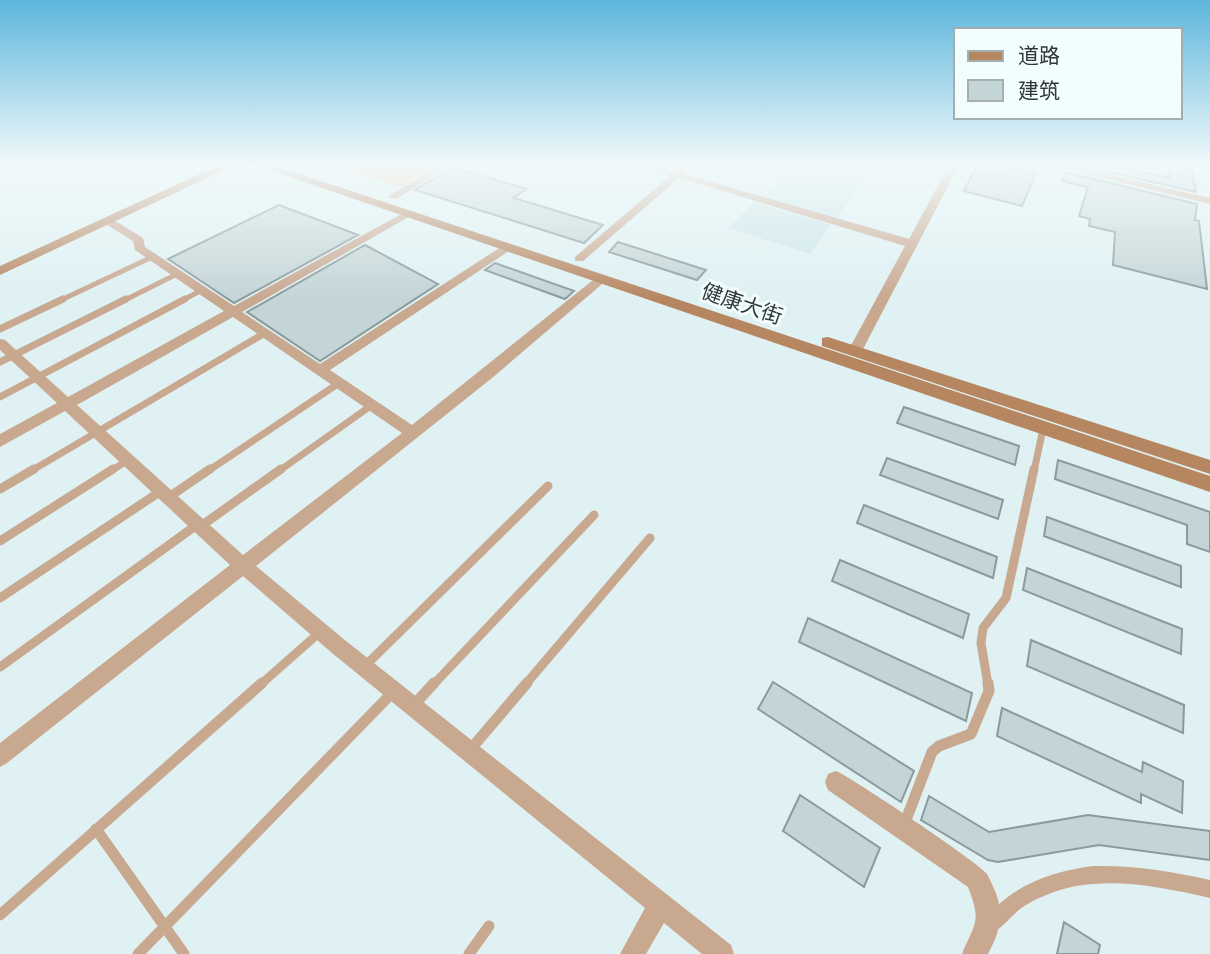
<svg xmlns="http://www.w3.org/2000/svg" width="1210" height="954" font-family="'Fira Sans Condensed','Noto Sans SC',sans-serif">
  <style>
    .built { fill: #cbe5e8 }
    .green { fill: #f8bc8e }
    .building { fill: #c4d5d7; stroke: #8b9b9d; stroke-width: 2 }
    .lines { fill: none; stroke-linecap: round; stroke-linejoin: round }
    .service-far3 { stroke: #c9a890; stroke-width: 5 }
    .service-far2 { stroke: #c9a890; stroke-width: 7 }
    .service-far1 { stroke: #c9a890; stroke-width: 9 }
    .service { stroke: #c9a890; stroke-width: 11 }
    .pedestrian { fill: #c9a890; fill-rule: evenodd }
    .minor { fill: #c9a890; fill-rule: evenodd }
    .secondary { fill: #b68661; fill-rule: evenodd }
    .labels { text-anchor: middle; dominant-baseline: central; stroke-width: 6; stroke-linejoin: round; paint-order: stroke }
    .street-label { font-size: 21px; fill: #303738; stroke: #f2fdfe }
  </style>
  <rect width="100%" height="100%" fill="#dff1f3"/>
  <path class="built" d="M795,165H886L881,172L871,170L837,218L765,197Z
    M754,202L831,225L810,254L729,228Z"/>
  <path class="green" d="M335,165H437L399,187Z"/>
  <path class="building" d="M977,165H1002L1036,173L1022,206L964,191Z
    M1079,165H1112L1170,178L1168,165H1191L1196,192Z
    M453,167L526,189L514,198L603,225L584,243L415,190Z
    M1065,172L1197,204L1195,220L1199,221L1207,289L1113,265L1115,232L1089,226L1090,219L1079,216L1088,187L1062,181Z
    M279,205L358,235L234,303L168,259Z
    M618,242L706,270L697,280L609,252Z
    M365,245L438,284L320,361L247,312Z
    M495,263L574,291L565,299L485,270Z
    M904,407L1019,446L1015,465L897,423Z
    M887,458L1003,500L998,519L880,475Z
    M1058,460L1210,512V552L1187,544V525L1055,479Z
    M864,505L997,557L993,578L857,523Z
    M1047,517L1181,566V587L1044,536Z
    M840,560L969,614L963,638L832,581Z
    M1027,568L1182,629L1181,654L1023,590Z
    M808,618L972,693L966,721L799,642Z
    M1031,640L1184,705L1183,733L1027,666Z
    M773,682L914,771L901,802L758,709Z
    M1002,708L1142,772L1143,762L1183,781L1182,813L1141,794V803L997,736Z
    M800,795L880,848L864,887L783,831Z
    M929,796L989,832L1088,815L1210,831V860L1099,845L998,862L988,860L921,820Z
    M1064,922L1100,945L1098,954H1057Z"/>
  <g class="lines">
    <path class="service-far3" d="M59,301L152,257
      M123,301L177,274
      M181,301L202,290"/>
    <path class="service-far2" d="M0,329L63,299
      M0,362L126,299
      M0,397L185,299
      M31,471L265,333
      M111,471L128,460
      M208,471L339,383
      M279,471L372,405
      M1034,471L1043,429"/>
    <path class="service-far1" d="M0,489L34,469
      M169,497L210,469
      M201,526L281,469
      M0,541L113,469
      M0,598L161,491
      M0,667L198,524
      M364,667L548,486
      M260,685L320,632
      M433,685L594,515
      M525,685L650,538
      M988,685L981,643L983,628L1006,598L1034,469"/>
    <path class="service" d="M413,706L434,683
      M470,750L527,683
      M904,825L932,752L939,746L971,734L989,691L988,683
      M96,829L184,954
      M0,915L262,683
      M138,954L394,691
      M469,954L489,926"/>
    <path class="pedestrian" d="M1093,866C1133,865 1171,871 1210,880V898C1157,886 1096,873 1044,896C1036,899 1027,904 1020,909C1010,917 1003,928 991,933L984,931L982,924C985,916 990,912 996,907C1023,881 1057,871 1093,866Z"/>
    <path class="minor" d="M439,165H451L396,199L387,197Z
      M639,165H655L675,171L682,165H693L684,174L909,239L949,165H959L862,351L855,355L848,351L905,246L679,178L583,261H575V257L670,176Z
      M1049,165H1067L1210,198V204Z
      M405,212L414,214L242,312L320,364L504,245H512V249L330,370L412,425L598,276H606L608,279L492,378L256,566L346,641L731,945L734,954H702L664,923L646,954H620L645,908L332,653L243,576L7,763L0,767V743L230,565L65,411L0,447V434L57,403L0,350V339L5,340L68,397L224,311L135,250L133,241L104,223V219H112L143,238L145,247L234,306ZM233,317L402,433L243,555L77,405Z
      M836,771C851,777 982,865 987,874C1004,906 1005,922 988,954H962C975,922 982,923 968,887L828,790L825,782L828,774Z"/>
    <path class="secondary" d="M219,165H235L0,275V266Z
      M255,165H273L1210,476V492Z
      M828,337L1210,460V474L822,346V338Z"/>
  </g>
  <linearGradient id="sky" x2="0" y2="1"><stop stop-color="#5db6dc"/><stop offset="0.55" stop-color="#f1f9fa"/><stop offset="1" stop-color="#f1f9fa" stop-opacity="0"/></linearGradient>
  <rect width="1210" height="299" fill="url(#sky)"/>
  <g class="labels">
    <g class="street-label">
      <text transform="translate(742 304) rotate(19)">健康大街</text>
    </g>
  </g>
  <rect x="954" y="28" width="228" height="91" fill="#f2fdfe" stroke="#a4aeaf" stroke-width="2"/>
  <rect x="968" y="51" width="35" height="10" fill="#b68661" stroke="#a4aeaf" stroke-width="2"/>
  <text x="1018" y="63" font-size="21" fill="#303738">道路</text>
  <rect x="968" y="80" width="35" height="21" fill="#c4d5d7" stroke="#a4aeaf" stroke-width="2"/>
  <text x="1018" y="98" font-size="21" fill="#303738">建筑</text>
</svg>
